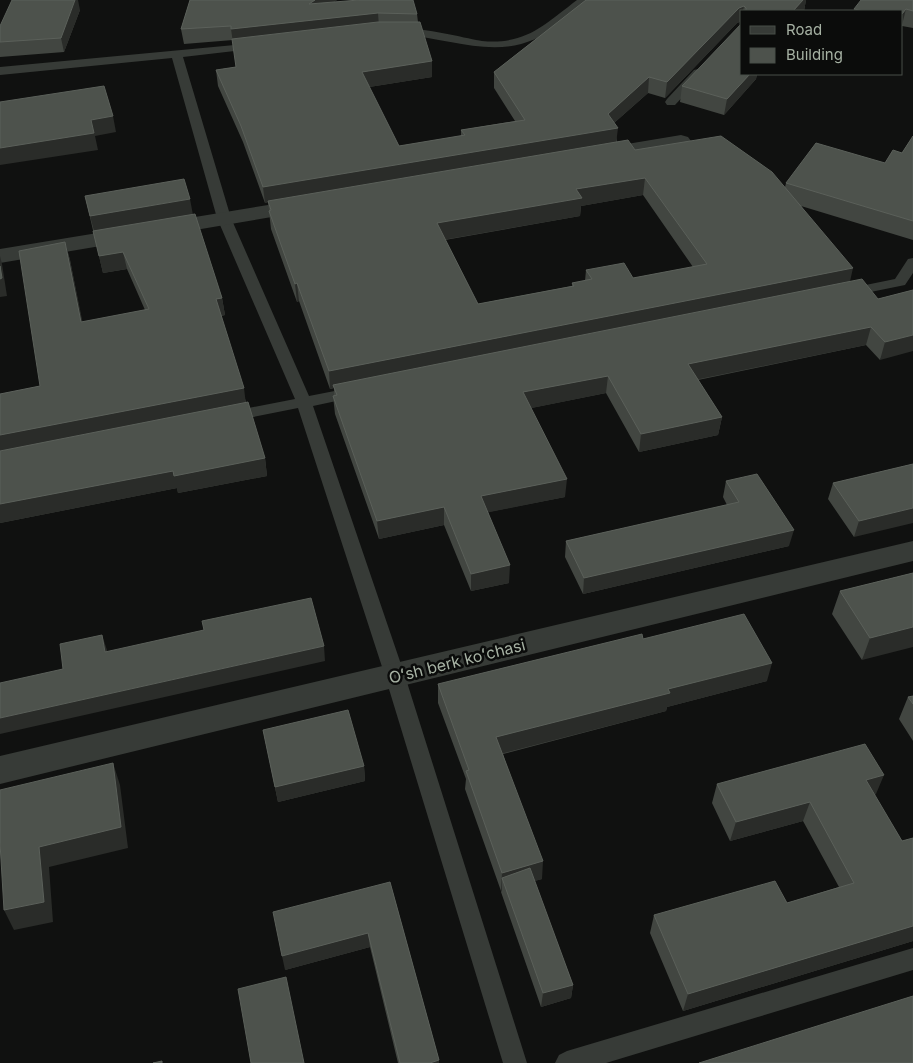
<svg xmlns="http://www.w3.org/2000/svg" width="913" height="1063" font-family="Inter,sans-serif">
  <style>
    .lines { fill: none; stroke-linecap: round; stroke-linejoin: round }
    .lane { fill: #373b37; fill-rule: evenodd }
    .street { fill: #373b37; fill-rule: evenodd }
    .wall { fill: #424641; fill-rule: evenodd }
    .shaded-wall { fill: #2a2c29 }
    .building { fill: #4d524c; stroke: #5b605a; fill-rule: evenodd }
    .labels { text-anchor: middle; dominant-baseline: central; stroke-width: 5; stroke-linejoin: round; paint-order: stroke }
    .street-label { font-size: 16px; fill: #a6b1a3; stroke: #0b0c0b }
  </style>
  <rect width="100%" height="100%" fill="#101110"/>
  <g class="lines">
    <path class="lane" d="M577,0H590C583,8 572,15 563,22C506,67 464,39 401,35L395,32C405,22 466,39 482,41C526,45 544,25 577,0Z
      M256,43L262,46L260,48L183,57L231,218L309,396L355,387L361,388L363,392L361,396L355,397L313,406L405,676L527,1063H503L385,676L298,408L228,422L222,421L220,417L222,413L228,412L295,399L217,218L172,58L0,75V67Z
      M698,69L702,70V76L675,105H667L665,102L667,99L694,70Z
      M913,258V273L905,285L846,297L839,293L841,290L895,279L908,259Z
      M913,948V970L606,1063H555L559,1055L567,1051Z"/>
    <path class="street" d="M681,135L688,137L691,141L688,145L597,161L590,159L587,155L590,151L597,149Z
      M305,199L313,200L316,205L313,210L0,263V249Z
      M913,541V561L0,784V756Z"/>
  </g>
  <path class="wall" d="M190,0H337L334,2L417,14L418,22L432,77L369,87L399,146L461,136V130L515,121L494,88V72L586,0H806L804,11H742V21L737,23L665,98L648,93L614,123L617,142L635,150L785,187L786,183L885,163L902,153L913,136V240L801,206L850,281L878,299L913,290L880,360L866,345L698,380L722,417L718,435L639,452L606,393L531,408L565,497L488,512L509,583L471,591L444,525L379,539L335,414L333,396H334V388L330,389L299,301L297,302L271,229L268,202L265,203L243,142L218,86L216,70L236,67L233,40L184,44L181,29ZM643,195L693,267L633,278L586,270L585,281L572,283V286L478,304L445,240L580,216L581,206Z
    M913,0V28L902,26V11H853L854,9Z
    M80,10L64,52L0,57V26Z
    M742,74H757L756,79L724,115L680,102L682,86Z
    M85,196L193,214L222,298L225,315L221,316L246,402L265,458L267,476L178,493L177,488L0,523V394L40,386L65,242L70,260L82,322L145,310L127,269L103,273Z
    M913,464L854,537L828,499L833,483Z
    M726,481L789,546L583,594L565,557L566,541L727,505L723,497Z
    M913,573L862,660L832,614L840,591Z
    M767,681L667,707L666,711L503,754L542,879L534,881L573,985L571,998L541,1007L501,892L502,890L501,891L465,789L466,779L438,703V684Z
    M913,696V741L899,719L908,697Z
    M263,730L364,766L365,781L278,802Z
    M717,784L876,794L874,795L902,841L913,838V941L683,1011L650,933L654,915L787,903L839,887L803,821L730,841L712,803Z
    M390,882L439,1060V1063H398L370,947L285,970Z"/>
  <path class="shaded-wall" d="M75,0H78L80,10L64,52L61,38Z
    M315,0H337L310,18L309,4Z
    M803,0H806L804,11H793Z
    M744,6L743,11H742V21L737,23L665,98L667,82L739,8Z
    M906,9L902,25V26V14Z
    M378,13L379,27L233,43L231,29Z
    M432,61V77L363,88L362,72Z
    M750,74H757L756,79L724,115L727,99Z
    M649,77L648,93L606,130L618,128L616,144L265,203L263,187L608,114Z
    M113,116L116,132L95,136L98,150L0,165V148L91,120Z
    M645,178L643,195L581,206L580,216L437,241V223L576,189Z
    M190,199L193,215L94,231L90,216Z
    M65,242L70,260L86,339L81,322Z
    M123,252L127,269L103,273L99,256Z
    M0,256L2,264L7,296L0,297Z
    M853,268L849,286L333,385L334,388L330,389L329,371Z
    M297,283L299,301L297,302L295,284Z
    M222,298L225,315L219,316L216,299Z
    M871,327L866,345L685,382L688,364Z
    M913,335V351L880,360L885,342Z
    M608,376L606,393L522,410L523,392Z
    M244,388L246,405L0,454V435Z
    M722,417L718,435L639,452L641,434Z
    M265,458L267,476L178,493L174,476Z
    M173,471L177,488L0,523V504Z
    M567,479L565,497L480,514L481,496Z
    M444,507V525L379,539L377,521Z
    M913,508V523L854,537L859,521Z
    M794,530L789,546L583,594L584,578Z
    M510,565L509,583L471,591V574Z
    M913,627V647L862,660L870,638Z
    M102,635L107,650L109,668L105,652Z
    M324,646L325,661L0,734V718Z
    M772,663L767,681L667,707L666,711L496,755V737L668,689Z
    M113,763L120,785L128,848L49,867L53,922L14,930L4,910L39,847Z
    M364,766L365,781L278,802L275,787Z
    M884,775L876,794L858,799L866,780Z
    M810,802L803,821L730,841L736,822Z
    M543,861L542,879L506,889L502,878V890L501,891L502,873Z
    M913,926V941L683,1011L688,994Z
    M368,933L370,947L285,970L282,956Z
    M573,985L571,998L541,1007L543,993Z
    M439,1060V1063H430Z"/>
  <path class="building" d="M12,0H75L61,38L0,42V26Z
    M190,0H315L309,4L359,0H413L417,14L378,13L231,29V26L181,29Z
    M586,0H803L793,11H746V8L744,6L739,8L667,82L649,77L608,114L618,128L263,187L241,126L216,70L236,67L232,39L378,22H420L432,61L362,72L399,146L465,135L461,130L525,120L494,72Z
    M861,0H913V11L906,9L902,14V11H864L854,9Z
    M742,23V74H750L727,99L682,86Z
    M104,86L113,116L91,120L94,133L0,148V102Z
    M721,136L772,172L853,268L329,371L297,283L295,284L269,211L271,210L268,201L628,140L635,150ZM645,178L707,264L633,278L624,263L586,270L592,279L572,283L574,286L478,304L437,223L582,198L576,189Z
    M913,136V221L786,183L816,143L885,163L893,150L902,153Z
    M184,179L190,199L90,216L85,196Z
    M195,214L222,298L216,299L244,388L0,435V394L40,386L19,251L65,242L81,322L149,309L123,252L99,256L93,231Z
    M0,266L2,278L0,279Z
    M862,279L878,299L913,290V335L885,342L871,327L688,364L722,417L641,434L608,376L523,392L567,479L481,496L510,565L471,574L444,507L377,521L333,396L337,395L333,385Z
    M248,402L265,458L174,476L173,471L0,504V451Z
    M913,464V508L859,521L833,483Z
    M757,474L794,530L584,578L566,541L739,502L726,481Z
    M913,573V627L870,638L840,591Z
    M311,598L324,646L0,718V683L63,669L60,644L102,635L105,652L204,630L202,621Z
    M744,614L772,663L668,689L670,693L496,737L543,861L502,873L466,771L469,770L438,684L642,634L643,639Z
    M913,696V704L908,697Z
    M348,710L364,766L275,787L263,730Z
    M865,744L884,775L866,780L902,841L913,838V926L688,994L654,915L775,881L787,903L854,883L810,802L736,822L717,784Z
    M113,763L121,827L39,847L44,902L4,910L0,843V790Z
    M530,868L573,985L543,993L502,878Z
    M390,882L439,1060L430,1063H400L368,933L282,956L273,912Z
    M286,977L304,1063H251L238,989Z
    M913,996V1063H699Z
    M162,1061V1063H153Z"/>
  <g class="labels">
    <g class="street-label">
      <text transform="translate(457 661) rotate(-14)">Oʻsh berk koʻchasi</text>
    </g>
  </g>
  <rect x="740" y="10" width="162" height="65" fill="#0b0c0b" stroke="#494e48"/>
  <rect x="750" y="26" width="25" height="8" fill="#373b37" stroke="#494e48"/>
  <text x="786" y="35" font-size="15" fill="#a6b1a3">Road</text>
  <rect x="750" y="48" width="25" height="15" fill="#4d524c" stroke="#494e48"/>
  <text x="786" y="60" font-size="15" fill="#a6b1a3">Building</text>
</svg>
